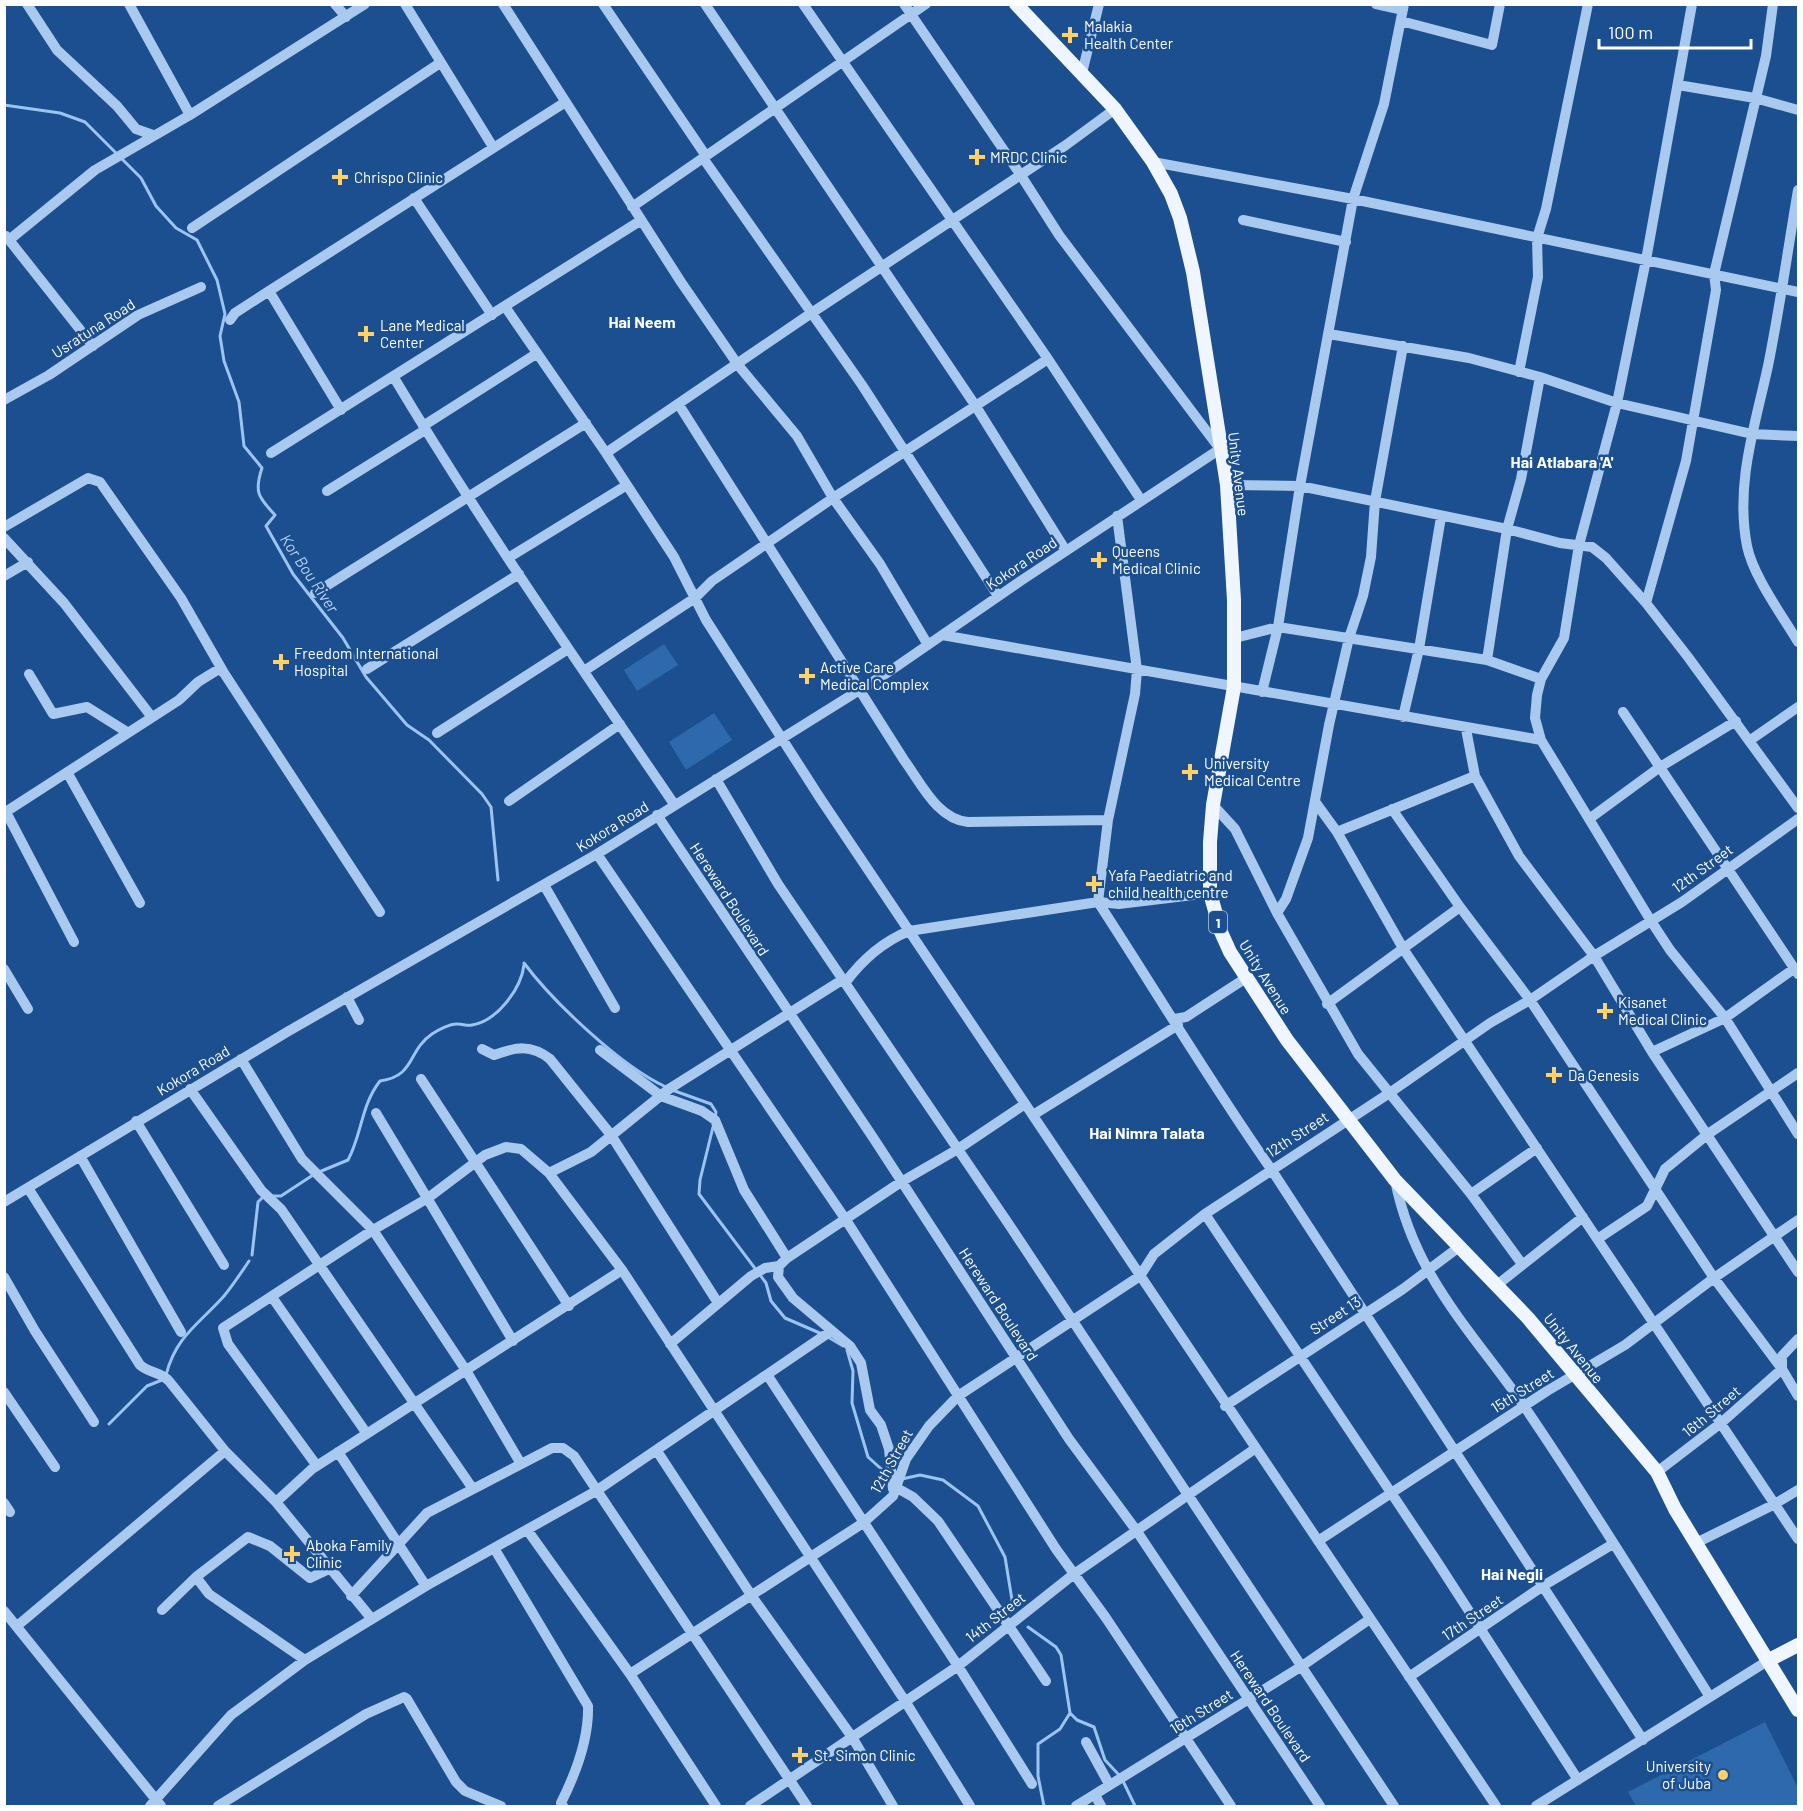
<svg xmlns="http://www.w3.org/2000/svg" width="1803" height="1811" font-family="Barlow,sans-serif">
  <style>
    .pitch { fill: #2e69ad }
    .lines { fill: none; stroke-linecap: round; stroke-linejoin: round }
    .stream { stroke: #9cc4f0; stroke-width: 3 }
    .minor { stroke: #a9c9ee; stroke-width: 10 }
    .major { stroke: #f0f6ff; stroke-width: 14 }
    .poi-dot { fill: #ffd166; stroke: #1b4f8f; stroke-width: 2 }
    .labels { text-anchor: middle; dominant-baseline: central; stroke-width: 5; stroke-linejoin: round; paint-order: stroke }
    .shield { fill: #1b4f8f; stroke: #bbcadd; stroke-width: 1.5 }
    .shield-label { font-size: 14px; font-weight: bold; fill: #fff }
    .poi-label { font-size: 15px; fill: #fff; stroke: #1b4f8f; text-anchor: start }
    .street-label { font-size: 15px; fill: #fff; stroke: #1b4f8f }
    .neighbourhood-label { font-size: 16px; font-weight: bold; fill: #fff; stroke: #1b4f8f }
    .water-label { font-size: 16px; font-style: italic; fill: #b5d3f5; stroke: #1b4f8f }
  </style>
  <rect width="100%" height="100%" fill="#1b4f8f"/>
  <path class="pitch" d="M664,644L678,665L637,691L624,670Z
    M714,713L732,740L686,770L669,742Z
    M1765,1722L1798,1788V1806H1636L1628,1792Z"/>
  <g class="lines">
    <path class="stream" d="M4,105L60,113L85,122L116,153
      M121,158L141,178L156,206L176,228L197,240L217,280L225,314L220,336L224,361L239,402L244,446L262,468C254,492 258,497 275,515L266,526L293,574L343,638L366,677L407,725L429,740L482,794L491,807L498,880
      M524,963C553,1002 622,1067 666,1087
      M672,1090L711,1104L716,1112L715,1118
      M713,1127L700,1180L699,1194L766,1283L771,1301L785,1318L822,1334
      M319,1172L348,1160C362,1134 361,1105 380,1081C416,1076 407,1051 432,1034C438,1030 451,1023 458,1024C463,1024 467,1026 472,1025C497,1021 521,989 524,965
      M272,1196H281L313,1175
      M252,1255L258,1202L263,1197
      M828,1337L843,1346
      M847,1350L853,1371L852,1403L868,1457L888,1475
      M166,1375C176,1336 199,1324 224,1296C233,1285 241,1273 249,1261
      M109,1424L147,1386L162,1380
      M902,1479L920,1475L943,1480L978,1506L1005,1557L1013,1606
      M1028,1627L1056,1647L1061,1655L1070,1713L1060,1729L1038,1744V1776L1044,1806
      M1070,1713L1077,1720L1094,1727L1105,1760L1119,1775
      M1123,1781L1135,1806"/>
    <path class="minor" d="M27,4L57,50L117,106L136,129L153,135
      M129,4L190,115
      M335,4L346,17
      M405,4L493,147
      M503,4L681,282L738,365L797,436L833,498L880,564L928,645
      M603,4L706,156
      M705,4L975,405L1066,551
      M803,4L1048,359L1141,500
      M1376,4L1403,10
      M1692,4L1646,260L1617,403L1579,545L1564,638L1541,679L1537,695L1535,718L1541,740L1651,921L1670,950L1725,1018L1798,1134
      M1401,21L1492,45L1500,4
      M1082,73L1099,4
      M1678,85L1755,98L1798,110
      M703,158L862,385L998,596
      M1153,162L1353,199L1798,292
      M1798,190C1788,248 1780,307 1768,366C1755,426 1735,484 1747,546C1753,576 1782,615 1798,642
      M414,198L492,315
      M632,207L926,4
      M1243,220L1346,242
      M192,228L440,63
      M6,236L93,346
      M9,240L95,170L190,115L365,4
      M269,291L341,410
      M506,308L606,453L674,557L706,620L820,798L1496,1806
      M230,320L235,313L269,291L564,103
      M1329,334L1469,358L1540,377L1617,403L1752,434L1798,436
      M1519,372L1538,277L1537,238L1546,209L1588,4
      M393,376C481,523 578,663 674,804
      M4,400L49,375L138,315L201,287
      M679,405L904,760C921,783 937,819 968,822L1108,820
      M423,426L536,354
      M271,453L640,221
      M606,453L813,312L1066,145L1115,109
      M1227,485L1300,486L1507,529L1560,543L1592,547L1606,558L1646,603L1688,657L1798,808
      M327,491L425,430
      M1117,516L1137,670L1135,694L1108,820L1098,902C1156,991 1210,1082 1271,1169L1643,1740
      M4,527L88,478L100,482L181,598L224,673
      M4,538L64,603L151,716
      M508,558L627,485
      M4,576L28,562
      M315,593L586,423
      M1646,603L1686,461L1716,290L1714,274L1766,56L1773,4
      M942,635L1541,740
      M1235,638L1278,627L1487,660L1541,679
      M1487,660L1507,529L1521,479L1540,377
      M367,669L519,574
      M584,671L695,598L712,581L833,498L1048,359
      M29,674L53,714L87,707L127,732
      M1262,692L1278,627L1300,486L1353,199L1384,104L1404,4
      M1623,712L1798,974
      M1403,717L1419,649L1441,517
      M1466,729L1475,776L1519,856L1594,956L1652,1052L1798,1272
      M437,733L568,649
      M1749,741L1798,707
      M67,772L140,903
      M716,779L778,884L1010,1226L1394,1806
      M509,801L620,724
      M1316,803L1337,832L1404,950L1798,1539
      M1213,805L1235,829L1277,913L1358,1054L1471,1194L1522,1264
      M1392,809L1460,907L1530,1000L1714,1278L1782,1369L1798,1396
      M6,812L74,942
      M4,813L179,700L198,682L219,669L224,673L380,912
      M657,815L874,1139L1069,1439L1136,1530L1320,1806
      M1589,819L1660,767L1736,721
      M1337,832L1475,776
      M597,854L846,1220L1056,1549L1106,1618L1231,1806
      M544,885L615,1008
      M1277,913L1286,899L1308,838L1329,725L1349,638L1363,596L1371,557L1375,501L1403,346
      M4,969L28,1009
      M845,983C862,960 882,942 909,931L1098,902L1119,904L1210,893
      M347,997L359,1020
      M1327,1004L1460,907
      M1174,1019L1186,1017L1246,978
      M482,1049L494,1055C516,1047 531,1044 550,1059L611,1135L718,1303
      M600,1050L661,1096L702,1111L715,1120L744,1190L787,1258
      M1652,1052L1725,1018L1795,968
      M241,1059L302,1159L373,1230L467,1372L521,1464
      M421,1079L569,1306
      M190,1089L261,1190L281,1209L473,1489
      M376,1113L513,1341
      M1033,1115L1178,1025
      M136,1121L224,1265
      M80,1156L181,1332
      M549,1173L591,1152L669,1089L842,980
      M1395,1180C1414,1276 1471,1330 1524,1406C1589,1501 1649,1600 1710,1697
      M28,1188L140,1365C149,1373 161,1372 169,1381L225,1451L276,1502L371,1618
      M1471,1194L1537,1148
      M4,1202L287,1032L597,854L890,671L1022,580L1220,449L1059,235L1020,174L904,4
      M1205,1214L1436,1560L1578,1780
      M1599,1238L1647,1206L1665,1169L1708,1134L1798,1073
      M4,1277L35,1331L94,1422
      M1497,1285L1583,1217
      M272,1297L367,1434
      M670,1344L751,1276L765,1268L779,1266
      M768,1376L958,1666L1032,1784
      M4,1392L55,1467
      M1225,1406L1403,1289L1459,1247
      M657,1451L751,1595L852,1737L893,1806
      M338,1452L426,1586
      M317,1466L228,1344L223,1328L373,1230L428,1198L485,1155L506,1147L521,1149L549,1173L622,1270L905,1701L970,1806
      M1657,1472L1721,1423L1782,1369V1356L1798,1339
      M897,1488L913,1497L938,1521L1046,1681
      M893,1489L889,1449L881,1425L870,1410L861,1363L850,1346L793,1298L778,1277L779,1266L787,1258L901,1182L958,1149L1025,1104
      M276,1502L312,1469L622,1270
      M4,1503L10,1512
      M528,1531L630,1674L716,1806
      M1318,1541L1547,1391L1625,1345L1714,1278L1798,1220
      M1696,1543L1773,1505L1798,1490
      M494,1548L588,1706C589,1739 576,1773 561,1803L563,1806
      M196,1577L209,1594L305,1660
      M351,1596L427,1513L552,1448H563L574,1456L807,1806
      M162,1610L196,1577L248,1537L270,1546L310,1578L329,1569
      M4,1611L161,1806
      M17,1626L225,1451
      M630,1674L863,1523L893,1496L906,1459L929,1426L958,1396L1140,1276L1154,1254L1205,1214L1388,1094L1490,1023L1530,1000L1594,956L1682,902L1798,819
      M1409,1677L1543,1586L1613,1544
      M1086,1742L1109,1784
      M1095,1795L1101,1806
      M150,1806L231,1715L305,1660L426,1586L596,1491L831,1331
      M218,1806L366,1714L404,1697L407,1699L456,1782L465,1791L501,1806
      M750,1806L958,1666L1074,1574L1256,1448
      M1076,1806L1302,1666L1370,1619
      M1536,1806L1769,1660"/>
    <path class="major" d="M1016,4L1115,109L1153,162L1171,194L1180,218L1193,272L1227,485L1234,600V687L1213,805L1210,842V893L1221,932L1230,952L1287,1040L1395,1180L1528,1318L1657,1472L1675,1509L1798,1710
      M1769,1660L1798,1645"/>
  </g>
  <g class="poi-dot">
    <path d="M1067 26h6v6h6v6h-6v6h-6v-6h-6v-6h6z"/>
    <path d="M974 148h6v6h6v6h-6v6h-6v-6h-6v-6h6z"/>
    <path d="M337 168h6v6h6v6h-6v6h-6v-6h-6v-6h6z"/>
    <path d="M363 325h6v6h6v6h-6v6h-6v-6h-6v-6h6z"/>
    <path d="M1096 551h6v6h6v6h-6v6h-6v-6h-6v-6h6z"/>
    <path d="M278 653h6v6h6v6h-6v6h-6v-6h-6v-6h6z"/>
    <path d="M804 667h6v6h6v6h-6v6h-6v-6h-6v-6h6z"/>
    <path d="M1187 763h6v6h6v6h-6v6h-6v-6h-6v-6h6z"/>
    <path d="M1091 875h6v6h6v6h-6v6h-6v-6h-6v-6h6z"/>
    <path d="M1602 1002h6v6h6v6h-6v6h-6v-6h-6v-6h6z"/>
    <path d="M1551 1066h6v6h6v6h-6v6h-6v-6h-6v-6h6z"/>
    <path d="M289 1545h6v6h6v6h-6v6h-6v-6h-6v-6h6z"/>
    <path d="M797 1746h6v6h6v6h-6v6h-6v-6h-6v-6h6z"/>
    <circle cx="1723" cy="1775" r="6"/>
  </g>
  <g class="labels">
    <rect class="shield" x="1209" y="911" width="18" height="22" rx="4.5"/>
    <g class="shield-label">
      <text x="1218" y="922">1</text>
    </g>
    <g class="poi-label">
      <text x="1084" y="26">Malakia<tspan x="1084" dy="17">Health Center</tspan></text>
      <text x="990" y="157">MRDC Clinic</text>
      <text x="354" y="177">Chrispo Clinic</text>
      <text x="380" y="325">Lane Medical<tspan x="380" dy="17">Center</tspan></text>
      <text x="1112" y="551">Queens<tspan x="1112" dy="17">Medical Clinic</tspan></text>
      <text x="294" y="653">Freedom International<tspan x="294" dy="17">Hospital</tspan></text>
      <text x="820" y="667">Active Care<tspan x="820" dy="17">Medical Complex</tspan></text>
      <text x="1204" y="763">University<tspan x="1204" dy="17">Medical Centre</tspan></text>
      <text x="1108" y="875">Yafa Paediatric and<tspan x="1108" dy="17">child health centre</tspan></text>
      <text x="1618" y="1002">Kisanet<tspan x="1618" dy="17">Medical Clinic</tspan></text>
      <text x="1568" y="1075">Da Genesis</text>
      <text x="306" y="1545">Aboka Family<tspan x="306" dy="17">Clinic</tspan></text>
      <text x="814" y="1755">St. Simon Clinic</text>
      <text x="1711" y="1766" text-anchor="end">University<tspan x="1711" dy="17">of Juba</tspan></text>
    </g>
    <g class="street-label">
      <text transform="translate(93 328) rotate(-33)">Usratuna Road</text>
      <text transform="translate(1239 474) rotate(83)">Unity Avenue</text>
      <text transform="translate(1021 563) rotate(-34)">Kokora Road</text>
      <text transform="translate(612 826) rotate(-32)">Kokora Road</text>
      <text transform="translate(1702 868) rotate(-36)">12th Street</text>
      <text transform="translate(730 899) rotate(57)">Hereward Boulevard</text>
      <text transform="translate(1266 977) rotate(58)">Unity Avenue</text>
      <text transform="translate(193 1070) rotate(-31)">Kokora Road</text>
      <text transform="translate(1297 1134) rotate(-33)">12th Street</text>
      <text transform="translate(999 1304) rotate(57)">Hereward Boulevard</text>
      <text transform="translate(1335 1315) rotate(-33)">Street 13</text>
      <text transform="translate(1574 1348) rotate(51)">Unity Avenue</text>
      <text transform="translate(1522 1390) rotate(-32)">15th Street</text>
      <text transform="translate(1711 1411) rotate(-40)">16th Street</text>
      <text transform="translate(891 1461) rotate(-61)">12th Street</text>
      <text transform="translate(995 1617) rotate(-38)">14th Street</text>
      <text transform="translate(1472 1617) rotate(-34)">17th Street</text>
      <text transform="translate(1271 1706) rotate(56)">Hereward Boulevard</text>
      <text transform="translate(1201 1711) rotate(-32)">16th Street</text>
    </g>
    <g class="neighbourhood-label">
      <text x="642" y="321">Hai Neem</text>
      <text x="1562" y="461">Hai Atlabara 'A'</text>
      <text x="1147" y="1132">Hai Nimra Talata</text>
      <text x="1512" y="1573">Hai Negli</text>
    </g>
    <g class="water-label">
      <text transform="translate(310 573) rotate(56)">Kor Bou River</text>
    </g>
  </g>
  <rect width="1803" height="1811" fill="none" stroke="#ffffff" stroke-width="12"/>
  <path d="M1599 39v9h152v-9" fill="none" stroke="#ffffff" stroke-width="3"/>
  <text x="1608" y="39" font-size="18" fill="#ffffff" stroke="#1b4f8f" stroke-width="4.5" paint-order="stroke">100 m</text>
</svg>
